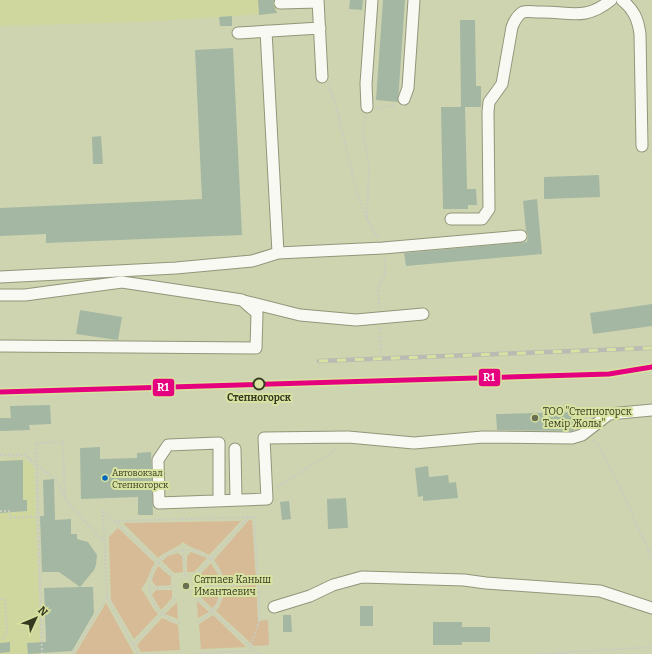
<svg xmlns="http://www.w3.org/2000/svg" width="652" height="654" font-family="Bitter,serif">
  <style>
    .built { fill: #cfd79f }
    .green { fill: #d6bb96 }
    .building { fill: #a4b7a3 }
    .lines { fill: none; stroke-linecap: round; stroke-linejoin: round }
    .minor-casing { stroke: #92967a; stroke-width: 13 }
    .path { stroke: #c9cbc0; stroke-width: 2; stroke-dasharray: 2 2; stroke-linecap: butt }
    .minor { stroke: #f8f9f3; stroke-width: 11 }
    .rail-casing { stroke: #babbb2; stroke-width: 4.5 }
    .rail { stroke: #d8e3a1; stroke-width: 3; stroke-dasharray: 9; stroke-linecap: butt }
    .rail-1-casing { stroke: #d8e3a1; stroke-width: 8 }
    .rail-1 { stroke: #e5007d; stroke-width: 5 }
    .stop-dot { fill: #d8e3a1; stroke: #363a20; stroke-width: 2 }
    .poi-dot { fill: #6b7052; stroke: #d8e3a1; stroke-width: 1.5 }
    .bus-dot { fill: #0065bd; stroke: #d8e3a1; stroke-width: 1.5 }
    .labels { text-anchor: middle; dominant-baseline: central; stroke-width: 4; stroke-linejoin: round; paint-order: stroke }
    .bus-label { font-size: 9px; fill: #363a20; stroke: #d8e3a1; text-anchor: start }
    .stop-label { font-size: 10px; font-weight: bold; fill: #363a20; stroke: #d8e3a1 }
    .poi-label { font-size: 10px; fill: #363a20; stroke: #d8e3a1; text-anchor: start }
    .line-badge { stroke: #d8e3a1; stroke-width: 1.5 }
    .badge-label { font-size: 11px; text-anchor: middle; font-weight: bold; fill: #fff }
  </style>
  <rect width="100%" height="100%" fill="#ced4b0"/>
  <path class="built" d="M0,0H276L277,13L142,22L0,26Z
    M2,459H25L34,468L41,654H0V486H4Z"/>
  <path class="green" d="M249,520H252L256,580L228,583C222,576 220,567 214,560Z
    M241,521L209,555C200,549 191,549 183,542C175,549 166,551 158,558L123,523Z
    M118,528L155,563C148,573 149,580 141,589C148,597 150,606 158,614L134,639L111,600L109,537Z
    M191,552L207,558L194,572H187V556Z
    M178,553L182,556L183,572L174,573L162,561L168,556Z
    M211,563L220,578L215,583L200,584L199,576Z
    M158,566L171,577V585L156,586L152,581L153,576Z
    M256,585L258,621L268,620L269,645L254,646L216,611C223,603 222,594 229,587Z
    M215,587L220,592L216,604L212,608L201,597L200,588Z
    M156,590H172V598L161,610L152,595Z
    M197,601L209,612L198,618Z
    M177,602L178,619L165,614Z
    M106,603L134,654H75Z
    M213,615L246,647L201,649L199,624Z
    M162,618L178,625L180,650L141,652L137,645Z"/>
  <path class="building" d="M258,0H274L273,4L277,13L259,15Z
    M350,0H363L362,10L349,9Z
    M383,0H405L398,102L376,100Z
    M232,16V26H220L219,17Z
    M460,20H475L476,86H481V107H461Z
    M233,48L242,235L46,243V234L0,236V208L202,199L195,50Z
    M441,107H465L467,189H476L477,205H468V209H443Z
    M101,136L103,164H93L92,137Z
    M599,175L600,197L544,199V177Z
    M537,199L542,254L406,266L404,253L527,242L528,235L526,231L523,201Z
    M652,304V326L593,334L590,313Z
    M80,310L122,317L118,340L76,334Z
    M50,405L51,424L29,425L30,430L0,431V418H11L10,406Z
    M574,412V430L572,431L497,430L496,414Z
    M100,447V459L137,458V453L151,452L153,515H138V497L81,499L80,448Z
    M23,460V500H27V511L0,513V461Z
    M428,466L429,477L448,475L449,483L456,482L458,498L423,501V496L418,497L415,468Z
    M54,479L55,520L71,519V534H77V539L88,542L97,555L96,565L94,570L80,587H93L94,613L72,651L28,654L27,643L46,642L44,588L80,587L59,572H42L40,516H44L43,480Z
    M346,498L348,528L328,529L327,499Z
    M289,501L291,519L282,520L280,502Z
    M360,606H373V626H360Z
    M283,615H291L292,632H283Z
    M433,622H462V627H490V642H462V645H433Z
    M10,642V652L0,653V643Z"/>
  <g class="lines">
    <defs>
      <path id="minor" d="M318,0L322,77
        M622,0C634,10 638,19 640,34L642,146
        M280,3L318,2
        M238,33L320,28
        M404,99L408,88L414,0
        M367,107L366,84L372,0
        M451,219H482L489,209L488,112L489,102L502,84L512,27C514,22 517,15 523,12C527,11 534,12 538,12C569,11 584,22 611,0
        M278,253L383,248L521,236
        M0,277L176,268L252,261L278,253L266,31
        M0,295H25L122,282L242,300L257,313L256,348L0,346
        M244,301L300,315L356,320L423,314
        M235,449L236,500
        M219,501V443L168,445L158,460L159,503L267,499L264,438L348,437L414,443L483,437L572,438L582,435L609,414L652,410
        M274,607L310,596L333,585L362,577L464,580L486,583L600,591L652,608"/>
    </defs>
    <use href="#minor" class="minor-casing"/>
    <path class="path" d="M328,84L335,102L358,196L369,224L379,238
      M376,108L395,105
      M365,116L363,133L369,165L367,219
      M379,308L378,289L385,274V258
      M380,328L381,353
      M592,440L597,443L618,483L652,558
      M0,455H25L57,481L65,498
      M277,487L339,448
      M0,511H9L10,518L38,516
      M103,511L107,597L138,654
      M103,511L173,576
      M114,521L254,517L260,619L250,647
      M183,550L185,576
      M196,575L248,518
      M197,586L258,583
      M149,588L174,587
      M198,598L258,654
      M0,599L5,600L7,632L3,639H0
      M180,623C138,613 140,553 183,550C227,547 237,605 197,622
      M133,645L175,599
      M199,653L254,651
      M42,654L36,443L63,442L65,499L103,541
      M72,654L107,597
      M181,654H182
      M542,654L652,647"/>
    <use href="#minor" class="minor"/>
    <defs>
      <path id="rail" d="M319,361L652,348
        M0,392L609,374L652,367"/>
    </defs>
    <use href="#rail" class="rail-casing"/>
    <use href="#rail" class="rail"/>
    <defs>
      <path id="rail-1" d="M0,392L609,374L652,367"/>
    </defs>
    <use href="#rail-1" class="rail-1-casing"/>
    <use href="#rail-1" class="rail-1"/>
  </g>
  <circle class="stop-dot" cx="259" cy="384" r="5.5"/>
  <g class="poi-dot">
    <circle cx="535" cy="418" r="4"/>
    <circle cx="186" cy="586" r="4"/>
  </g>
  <circle class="bus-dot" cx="105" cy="478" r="3.5"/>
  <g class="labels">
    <g class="bus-label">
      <text x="112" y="473">Автовокзал<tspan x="112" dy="12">Степногорск</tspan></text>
    </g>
    <g class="stop-label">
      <text x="259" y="398">Степногорск</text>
    </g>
    <g class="poi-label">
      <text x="543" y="412">ТОО "Степногорск<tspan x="543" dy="12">Темiр Жолы"</tspan></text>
      <text x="194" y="580">Сатпаев Каныш<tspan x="194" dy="12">Имантаевич</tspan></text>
    </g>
  </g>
  <g class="line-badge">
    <rect x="478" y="368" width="23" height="19" rx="4" fill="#e5007d"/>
    <rect x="152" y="378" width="23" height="19" rx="4" fill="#e5007d"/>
  </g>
  <g class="badge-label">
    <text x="489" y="381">R1</text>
    <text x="163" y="391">R1</text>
  </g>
  <g transform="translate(36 618) rotate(46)" stroke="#d8e3a1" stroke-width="3" paint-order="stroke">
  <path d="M0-3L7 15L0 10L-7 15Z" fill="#363a20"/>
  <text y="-6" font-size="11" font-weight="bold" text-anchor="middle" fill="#363a20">N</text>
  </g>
</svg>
